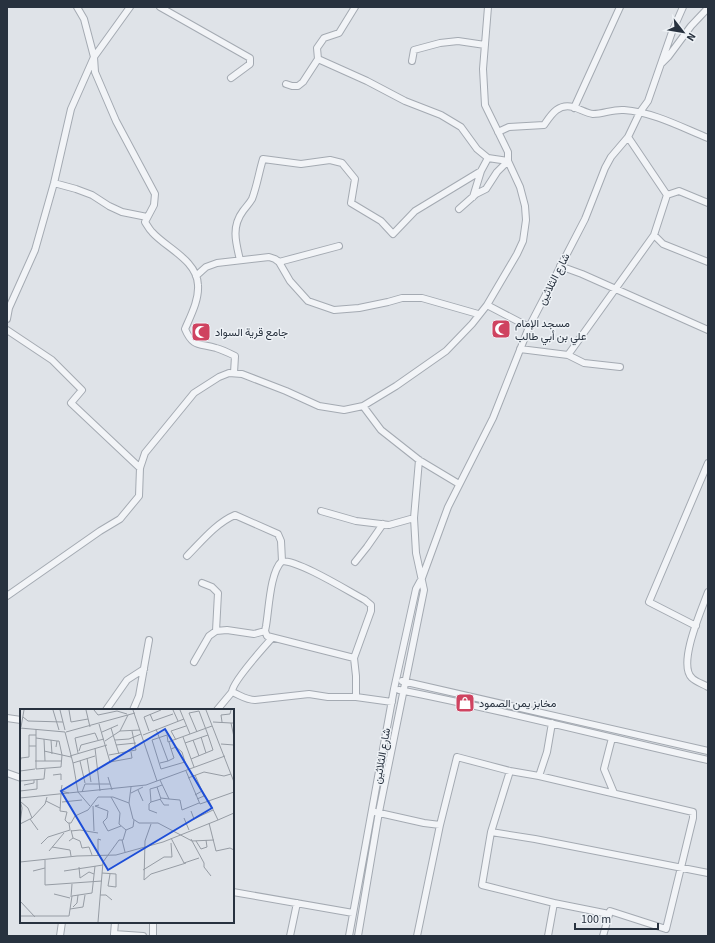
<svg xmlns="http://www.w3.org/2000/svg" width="715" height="943" font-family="'Source Sans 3',Vazirmatn,sans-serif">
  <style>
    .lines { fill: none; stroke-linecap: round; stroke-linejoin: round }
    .minor-casing { stroke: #a4aab2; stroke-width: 8 }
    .minor { stroke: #f2f4f7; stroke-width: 6 }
    .labels { text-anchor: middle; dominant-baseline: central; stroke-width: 3; stroke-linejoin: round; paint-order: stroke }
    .street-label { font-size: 11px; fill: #28323f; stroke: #eef2f6 }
    .poi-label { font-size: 11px; fill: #28323f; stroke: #eef2f6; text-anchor: start }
    .inset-road { fill: none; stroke: #969ca4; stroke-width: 1 }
    .view { fill: #1d4ed8; fill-opacity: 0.15; stroke: #1d4ed8; stroke-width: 2 }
    .inset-edge { fill: none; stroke: #28323f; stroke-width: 2 }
  </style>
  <rect width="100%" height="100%" fill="#dfe3e8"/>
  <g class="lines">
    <defs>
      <path id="minor" d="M77,7L84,19L94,57L95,72L116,121L155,194L154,205L145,222C147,225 149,229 152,232C166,248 197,260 198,285C199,300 191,315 185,329C193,348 200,343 216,348C223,350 229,353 235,356L234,373
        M160,7L250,58V64L231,78
        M318,59L367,81L405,101L441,115L461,127L477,149L488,158
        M412,61L414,50L440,43L458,41L485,45
        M661,64L668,57L691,26L708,8
        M286,84L292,86H298L303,82L318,59L317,48L324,38L339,33L355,7
        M574,108L620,7
        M498,132L509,127L544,125C551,115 558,103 573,107C580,109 586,113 593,114C604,114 613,109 624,110C653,112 681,127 708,138
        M481,171L488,158L508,161
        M54,183L76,189L92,195L109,206L122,212L147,217
        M667,195L679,191L708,203
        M459,209L476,194L486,189L497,172L508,161
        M654,235L663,244L708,262
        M240,260C236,243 231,227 243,211C246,207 249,204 252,199C257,186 259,172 263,159L301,164L330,160L342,163L355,179L351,203L381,221L393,234L415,211L481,171L473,197
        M279,262L339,246
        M560,266L582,274L708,330
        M196,276L206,267L217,263L269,257L275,259L279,262L290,281L308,301L334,310L359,308L388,302L402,298H422L478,314
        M487,305L529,327
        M7,319L9,308L35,250L54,183L71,109L94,57L130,7
        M7,330L52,360L82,390L71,403L140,468
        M520,349L568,355L584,363L620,367
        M568,355L654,235L667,195L628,137
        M363,406L381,430L419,460L459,484
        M321,511L356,521L389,525L414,518
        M187,556C201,542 216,523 235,515L278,534L281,541L282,561
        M355,562L367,547L383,524
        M202,583L212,587L218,593L216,631
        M708,592C702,609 677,664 692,678C696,682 703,684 708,687
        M7,596L100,531L120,519L139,496L140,468L145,453L194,393L219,377L229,373L242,374L286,391L319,406L344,410L363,406L396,386L446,351L472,324L487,305L517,254L523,241L526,220L525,206L520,187L508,161V152L485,105L483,69L488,7
        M696,626L649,602L708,463
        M272,638C264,647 232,682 232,692C240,695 246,700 255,700L309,694L328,697H356L392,702
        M354,658L371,611V605L365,600C348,591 300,561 282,561C270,572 269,609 266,626L265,631L267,636L354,658L356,676V697
        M194,662L209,636L216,631L227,630L254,634L265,631
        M402,681L708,751
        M399,690C503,710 605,737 708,760
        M106,710L127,680L144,669
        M133,710L139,696L149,640
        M217,710L232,692
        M7,718L21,720
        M612,738L604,769L614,793
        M510,771L491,832L535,839L708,873
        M7,773L21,778
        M539,776L547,752L552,723
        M375,812L424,823L440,825
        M491,832L482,885L554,903
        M233,892L353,913
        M115,922L114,934L143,936
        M153,922V936
        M60,936L62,922
        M290,936L297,903
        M349,936L394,689L416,589L422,578L448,507L493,418L529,327L585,219L605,168L611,157L628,137L640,112L648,101L672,32L683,7
        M358,936L379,812L424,590L416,553L414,518L419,460
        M417,936L440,825L457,757L510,771L539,776L693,812V818L666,929L610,911L603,936
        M548,936L554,903L609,914"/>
    </defs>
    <use href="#minor" class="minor-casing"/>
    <use href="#minor" class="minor"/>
  </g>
  <defs>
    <symbol id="mosque-square" viewBox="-11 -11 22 22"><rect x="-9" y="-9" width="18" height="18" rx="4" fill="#cf4360" stroke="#eef2f6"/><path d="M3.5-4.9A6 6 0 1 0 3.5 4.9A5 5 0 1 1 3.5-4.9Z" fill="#fff"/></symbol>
    <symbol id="shop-square" viewBox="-11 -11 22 22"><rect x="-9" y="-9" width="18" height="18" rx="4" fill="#cf4360" stroke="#eef2f6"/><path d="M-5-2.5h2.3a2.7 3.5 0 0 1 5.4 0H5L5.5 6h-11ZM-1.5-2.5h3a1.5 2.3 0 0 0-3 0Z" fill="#fff"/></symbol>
  </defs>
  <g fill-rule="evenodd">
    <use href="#mosque-square" x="490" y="318" width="22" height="22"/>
    <use href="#mosque-square" x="190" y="321" width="22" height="22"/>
    <use href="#shop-square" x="454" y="692" width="22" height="22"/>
  </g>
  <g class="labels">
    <g class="street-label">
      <text transform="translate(554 279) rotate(-63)">شارع الثلاثين</text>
      <text transform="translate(382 756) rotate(-80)">شارع الثلاثين</text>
    </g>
    <g class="poi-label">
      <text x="515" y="323">مسجد الإمام<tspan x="515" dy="13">علي بن أبي طالب</tspan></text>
      <text x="215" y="332">جامع قرية السواد</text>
      <text x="479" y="703">مخابز يمن الصمود</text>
    </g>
  </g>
  <g transform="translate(20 709)">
    <rect width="214" height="214" fill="#dfe3e8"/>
    <path class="inset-road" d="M33,1L39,21M40,1L45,21M49,1L51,13L68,10M66,1L70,18M74,1L78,6L97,2L107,5M113,1L137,72M153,1L158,12M160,1L170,25M186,1L214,73M130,5L133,12L153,5M3,8L8,12L43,13M193,13L211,14M202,13L201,6L210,5L211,1M214,14H211L214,28M79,15L90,53L112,49L111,43M1,18L4,1M0,19L45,23M91,19L99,45M16,20V60L41,58L42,46L39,32H37M136,20L148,52L140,54M100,22L108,6M129,22L124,8L141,1M45,23L53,54L75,47M46,23L115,4M82,23L98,16M123,26L164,10M163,28L174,58M181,28L186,44M16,29L37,32L36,38M24,30L25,52M31,31L32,45M95,31L109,30L121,25M156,31L151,22L166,17M173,31L179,47M85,32L100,22L120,21M149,33L151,40L156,38L162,43L165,53L141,60L132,31L147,26L148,33L192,17M165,34L188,26L179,2L169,4L177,23M201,35L214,36M96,36L116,34M9,37V26H16M75,39L80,82M24,42L51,48M59,42L61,36L84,30M58,44L55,29L75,24L78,31M89,46L116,41L112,22M50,47L87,36M67,49L71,73M171,50L193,41L188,26M15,52H41M60,52L65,74M148,52L154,49L151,40M0,54L1,49L9,48V37H16M53,54L58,83L70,97M0,62L15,60M166,62L180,95L214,83M33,66L41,65V71M88,68L92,81M168,69L184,63L204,67L211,65M140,71L149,90L141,89M0,72L24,70L25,60M4,76L14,74V71M42,76L41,82L49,84M137,78L130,80L131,93L141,90L137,78L142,76M118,81L123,92M0,82L17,80V71M62,83L65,75H90M111,84L123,78M41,85L40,102L47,103L45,111L48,114H51L55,107L68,101L78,88H93L109,94L113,110L119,114H138L172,132L194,131M175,86L182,82L175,66M91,88L100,104L99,115L106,121M0,89L126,76L205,47M140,90L144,96H149M149,90L160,91L162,101L179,94M177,90L184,87L182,82M0,91L2,99L0,116M26,92L40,99M189,92L198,111L214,104M1,93L8,99L12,109M42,93L62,91M131,93L129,95V101L137,104M109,94L111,78M79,96L75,97L88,102L87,109L83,113L88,122L101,117M73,97L74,122M171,102L174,110L193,101M164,109L169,121M10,110L18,121M189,114L196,142L210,139L214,141M0,115L12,109L25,95L27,88M131,115L125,132L124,171L131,165L166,154M51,122L60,121L78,124M53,129L60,132L62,139L69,138L72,146M151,129L164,154L179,149M171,130L184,154V158L191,167M102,131L105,143M49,132L53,129L51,121M176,132L181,140L187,138L186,131M21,135L28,128L50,121L49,114M32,138L50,141L51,147M29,142L44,124M78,146V130L81,131M0,153L57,147L96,146L143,133L198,111M59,158L60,169L69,163L74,165M25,159V176L82,172M123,161L144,148H152L151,134M13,162L25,159V151M44,162L83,156M82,164L96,165V178L88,177L90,165M34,185L50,189M80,186H86L92,191M51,188L52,175M0,192L15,208M53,198L57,194L58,186M50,200L63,198L65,186M0,207H49L52,187L72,184L75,157M78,213L83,153L99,131H103L106,121L113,118L114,111"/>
    <path class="view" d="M145,20L192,99L88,161L41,82Z"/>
    <rect width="214" height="214" class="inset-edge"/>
  </g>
  <rect width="715" height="943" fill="none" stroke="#28323f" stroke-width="16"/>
  <g transform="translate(683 32) rotate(121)" stroke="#eef2f6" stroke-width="3" paint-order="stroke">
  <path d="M0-3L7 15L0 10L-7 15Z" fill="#28323f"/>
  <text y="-6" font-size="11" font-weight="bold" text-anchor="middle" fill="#28323f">N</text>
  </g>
  <path d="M575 923v6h83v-6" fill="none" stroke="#28323f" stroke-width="2"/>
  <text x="581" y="923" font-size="12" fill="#28323f" stroke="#eef2f6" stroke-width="3" paint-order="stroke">100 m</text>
</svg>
